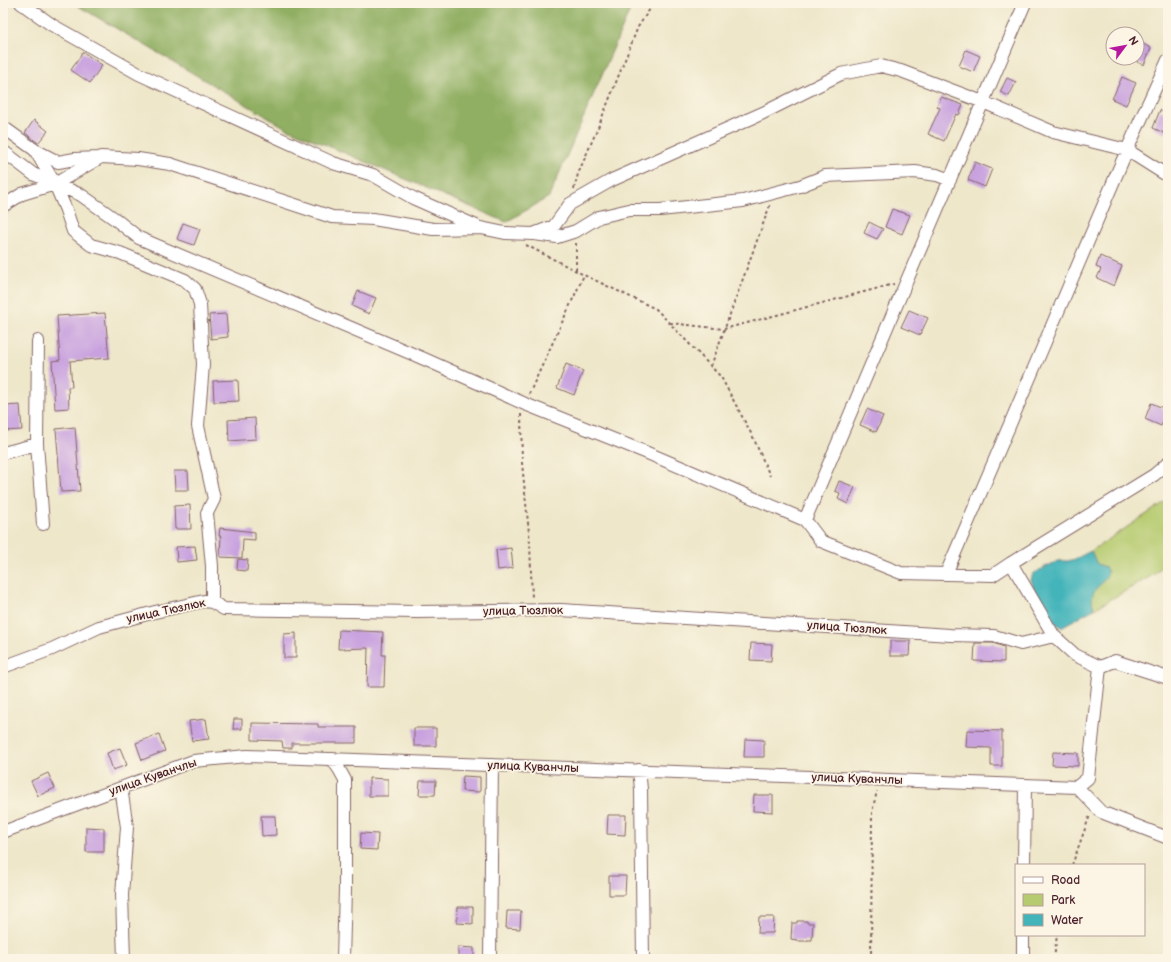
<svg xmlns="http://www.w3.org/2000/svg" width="1171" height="962" font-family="'Balsamiq Sans',sans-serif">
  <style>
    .green { fill: #b6cb70; stroke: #80754e }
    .forest { fill: #90af62; stroke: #6d6746 }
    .water { fill: #43b4ba; stroke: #466a72 }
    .building { fill: #c8a1df }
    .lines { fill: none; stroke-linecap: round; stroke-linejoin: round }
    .minor-casing { stroke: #836563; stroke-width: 14 }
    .path { stroke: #836563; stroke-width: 2; stroke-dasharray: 3 3; stroke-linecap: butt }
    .minor { stroke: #fff; stroke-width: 12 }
    .labels { text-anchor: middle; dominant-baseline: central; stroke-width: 3.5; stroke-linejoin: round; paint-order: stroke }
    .street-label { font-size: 12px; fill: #4a1f2b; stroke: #fcf5e5 }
  </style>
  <rect width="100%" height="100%" fill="#fcf5e5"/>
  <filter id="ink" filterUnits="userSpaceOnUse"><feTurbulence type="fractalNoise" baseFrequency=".025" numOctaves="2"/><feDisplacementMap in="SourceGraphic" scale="8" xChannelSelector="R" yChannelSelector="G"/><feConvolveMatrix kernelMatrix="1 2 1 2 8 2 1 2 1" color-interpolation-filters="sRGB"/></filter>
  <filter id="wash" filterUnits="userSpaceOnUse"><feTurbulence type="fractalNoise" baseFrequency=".012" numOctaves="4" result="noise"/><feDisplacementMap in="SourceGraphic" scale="16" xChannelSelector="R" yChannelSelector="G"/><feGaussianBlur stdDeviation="0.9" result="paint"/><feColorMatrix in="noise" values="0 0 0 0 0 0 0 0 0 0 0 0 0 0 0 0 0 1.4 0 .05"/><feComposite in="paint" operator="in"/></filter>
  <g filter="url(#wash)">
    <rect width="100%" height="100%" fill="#eee7ca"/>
    <path class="green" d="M1168,500V561L1153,575L1094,609L1091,600L1094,589L1105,567L1097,564L1091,551Z"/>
    <path class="forest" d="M73,3H633L549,197L506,222L286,128Z"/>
    <path class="water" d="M1091,551L1097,564L1105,567L1108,572C1103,589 1087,586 1094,609L1061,627L1052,621L1037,598L1031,580L1033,574L1043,568L1058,561H1068L1075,559Z"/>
    <g id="blocks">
      <path class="building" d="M1137,41L1151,48L1144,65L1137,62Z
        M966,50L980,56L973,72L959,66Z
        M83,52L102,65L90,83L71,70Z
        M1122,77L1136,83L1126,105L1112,99Z
        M1007,78L1016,82L1009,96L1000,92Z
        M941,97L963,105L959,115L956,114L944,141L928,134L940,108L937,107Z
        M1160,110L1168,114V128L1166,134L1153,128Z
        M34,120L48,131L38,143L25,133Z
        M975,162L992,169L985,187L968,180Z
        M892,209L910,215L902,234L885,227Z
        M869,222L883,229L877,239L864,233Z
        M183,223L200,229L194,245L177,239Z
        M1100,256L1122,266L1114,286L1097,278L1101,269L1096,267Z
        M358,291L376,298L369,314L352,306Z
        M909,310L928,318L920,335L901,327Z
        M105,313L109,358L70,361L72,387H68L69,408L55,409L52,361L60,360L57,316Z
        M226,314L228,337L211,339L209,315Z
        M566,364L583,371L574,395L557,388Z
        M238,380L239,401L214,402L213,381Z
        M1151,403L1168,410L1161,426L1145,419Z
        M20,405L22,430L3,431V406Z
        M867,409L883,416L876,432L860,425Z
        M255,418L256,439L229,441L228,420Z
        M75,427L80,491L61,492L56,429Z
        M174,471H188L189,490H175Z
        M839,481L855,487L848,504L838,499L840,493L835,491Z
        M190,505L191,529H175L174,506Z
        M220,528L255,532V540L243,539L242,558L220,557L221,536H219Z
        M195,546L197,560L177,562L176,547Z
        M511,548L513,568L498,570L496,550Z
        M238,559L248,560L247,571L237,570Z
        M339,630L383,632L382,655H385L384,687H367L368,648L338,649Z
        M296,633V658H284V634Z
        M890,641H910L909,656H890Z
        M751,643L772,644L771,661L750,660Z
        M975,643H993L1004,647V662L974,661Z
        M206,719L209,739L192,741L189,721Z
        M234,719H242V729H233Z
        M252,723L318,724V727H356V743H292V748H283L282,741L252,740Z
        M414,728H436V746H414Z
        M967,730L1002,731V766H991V748L966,747Z
        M159,734L165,751L142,760L136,743Z
        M745,739L764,740V757H744Z
        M120,748L127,765L113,770L107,753Z
        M1053,752L1078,753V766L1052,765Z
        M48,773L55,788L38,796L31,781Z
        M463,776L480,777V792L462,791Z
        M369,778L388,779V796H369Z
        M420,781H436L435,795H419Z
        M754,795H773V812L753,811Z
        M608,815H626L625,835L607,834Z
        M261,816H275L276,835L262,836Z
        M86,827L104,828V852H86Z
        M361,833L378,834L377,850L360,849Z
        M609,876H626L625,895H609Z
        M458,907H473V924L457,923Z
        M507,911H521L520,929L506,928Z
        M759,917H774L773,933H758Z
        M797,921H807V923H813L812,940H807V941H797V940L791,939L792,923H797Z
        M458,947L474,948V959H458Z"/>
    </g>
  </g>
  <g filter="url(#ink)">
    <use href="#blocks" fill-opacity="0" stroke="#836563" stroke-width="1"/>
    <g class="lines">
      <defs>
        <path id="minor" d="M21,3L52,25L139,74L333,163L373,175L413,198L476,226
          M3,127L35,150L58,162L75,159L99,158
          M35,150L55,184L66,210L73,231L91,245L120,253L185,280L195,289L200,304L203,365L198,426L214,499L207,513L212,566V602
          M3,151L33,174L81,195L115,219L139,238L422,358L525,404L645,452L805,520L821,541L901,573L993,575L1011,563
          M3,206L22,194L55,184L101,157L138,159L170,164L332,217L373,219L433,229L481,228L505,233L533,234L554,226L570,204L612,180L763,113L841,74L881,66L901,71L983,102L1053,132L1127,150L1168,176
          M534,234L557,237L576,231L599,217L629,210H660L743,201L800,186L825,176L915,172L937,175L950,180
          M38,341L37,444L43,524
          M3,453L37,444
          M805,520L1025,3
          M946,574L1127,150L1168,60
          M3,667L52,649L99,627L155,612L204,601L212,602L224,609L417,612L561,610L950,635L994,636L1021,644L1054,636
          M1100,667L1115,661L1168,678
          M332,759L339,769L345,780V890L343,959
          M639,770L641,789L643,959
          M1077,787L1088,778L1100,667L1075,655L1054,636L1011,563L1154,475L1168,463
          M1077,787L1101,812L1168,838
          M121,788L127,827L122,895L124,959
          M3,832L193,761L247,756L1077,787
          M1024,865L1025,785
          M490,959L492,765
          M1023,959V935"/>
      </defs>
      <use href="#minor" class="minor-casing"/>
      <path class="path" d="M574,189L578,174L599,125L638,27L654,3
        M526,245L584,275L656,309L721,377L753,437L770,476
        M576,270V242
        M670,323L724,329L894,284
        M711,366L770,205
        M529,394L584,275
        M521,414L522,463L530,543L532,599
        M1072,865L1090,815
        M871,959L872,812L877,791
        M1054,959L1057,935"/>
      <use href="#minor" class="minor"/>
    </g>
  </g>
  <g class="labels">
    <g class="street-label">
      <text transform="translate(166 611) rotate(-12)">улица Тюзлюк</text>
      <text transform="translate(523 611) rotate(-1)">улица Тюзлюк</text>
      <text transform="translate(847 628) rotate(4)">улица Тюзлюк</text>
      <text transform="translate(533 767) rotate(2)">улица Куванчлы</text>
      <text transform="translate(153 777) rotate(-19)">улица Куванчлы</text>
      <text transform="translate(857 779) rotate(2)">улица Куванчлы</text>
    </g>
  </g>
  <rect width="1171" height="962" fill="none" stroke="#fcf5e5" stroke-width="16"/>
  <rect x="1015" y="864" width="130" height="72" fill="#fcf5e5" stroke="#b59f9b"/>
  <rect x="1023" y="877" width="20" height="6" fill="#ffffff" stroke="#b59f9b"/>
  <text x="1051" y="884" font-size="12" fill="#4a1f2b">Road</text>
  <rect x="1023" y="894" width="20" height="12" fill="#b6cb70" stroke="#b59f9b"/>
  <text x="1051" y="904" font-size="12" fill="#4a1f2b">Park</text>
  <rect x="1023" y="914" width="20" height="12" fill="#43b4ba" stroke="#b59f9b"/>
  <text x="1051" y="924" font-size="12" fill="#4a1f2b">Water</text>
  <g transform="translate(1125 46) rotate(58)"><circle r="19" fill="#fcf5e5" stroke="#b59f9b"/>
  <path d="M0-3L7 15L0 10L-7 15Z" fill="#b5179e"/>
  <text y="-6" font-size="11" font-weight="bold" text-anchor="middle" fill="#4a1f2b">N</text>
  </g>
</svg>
